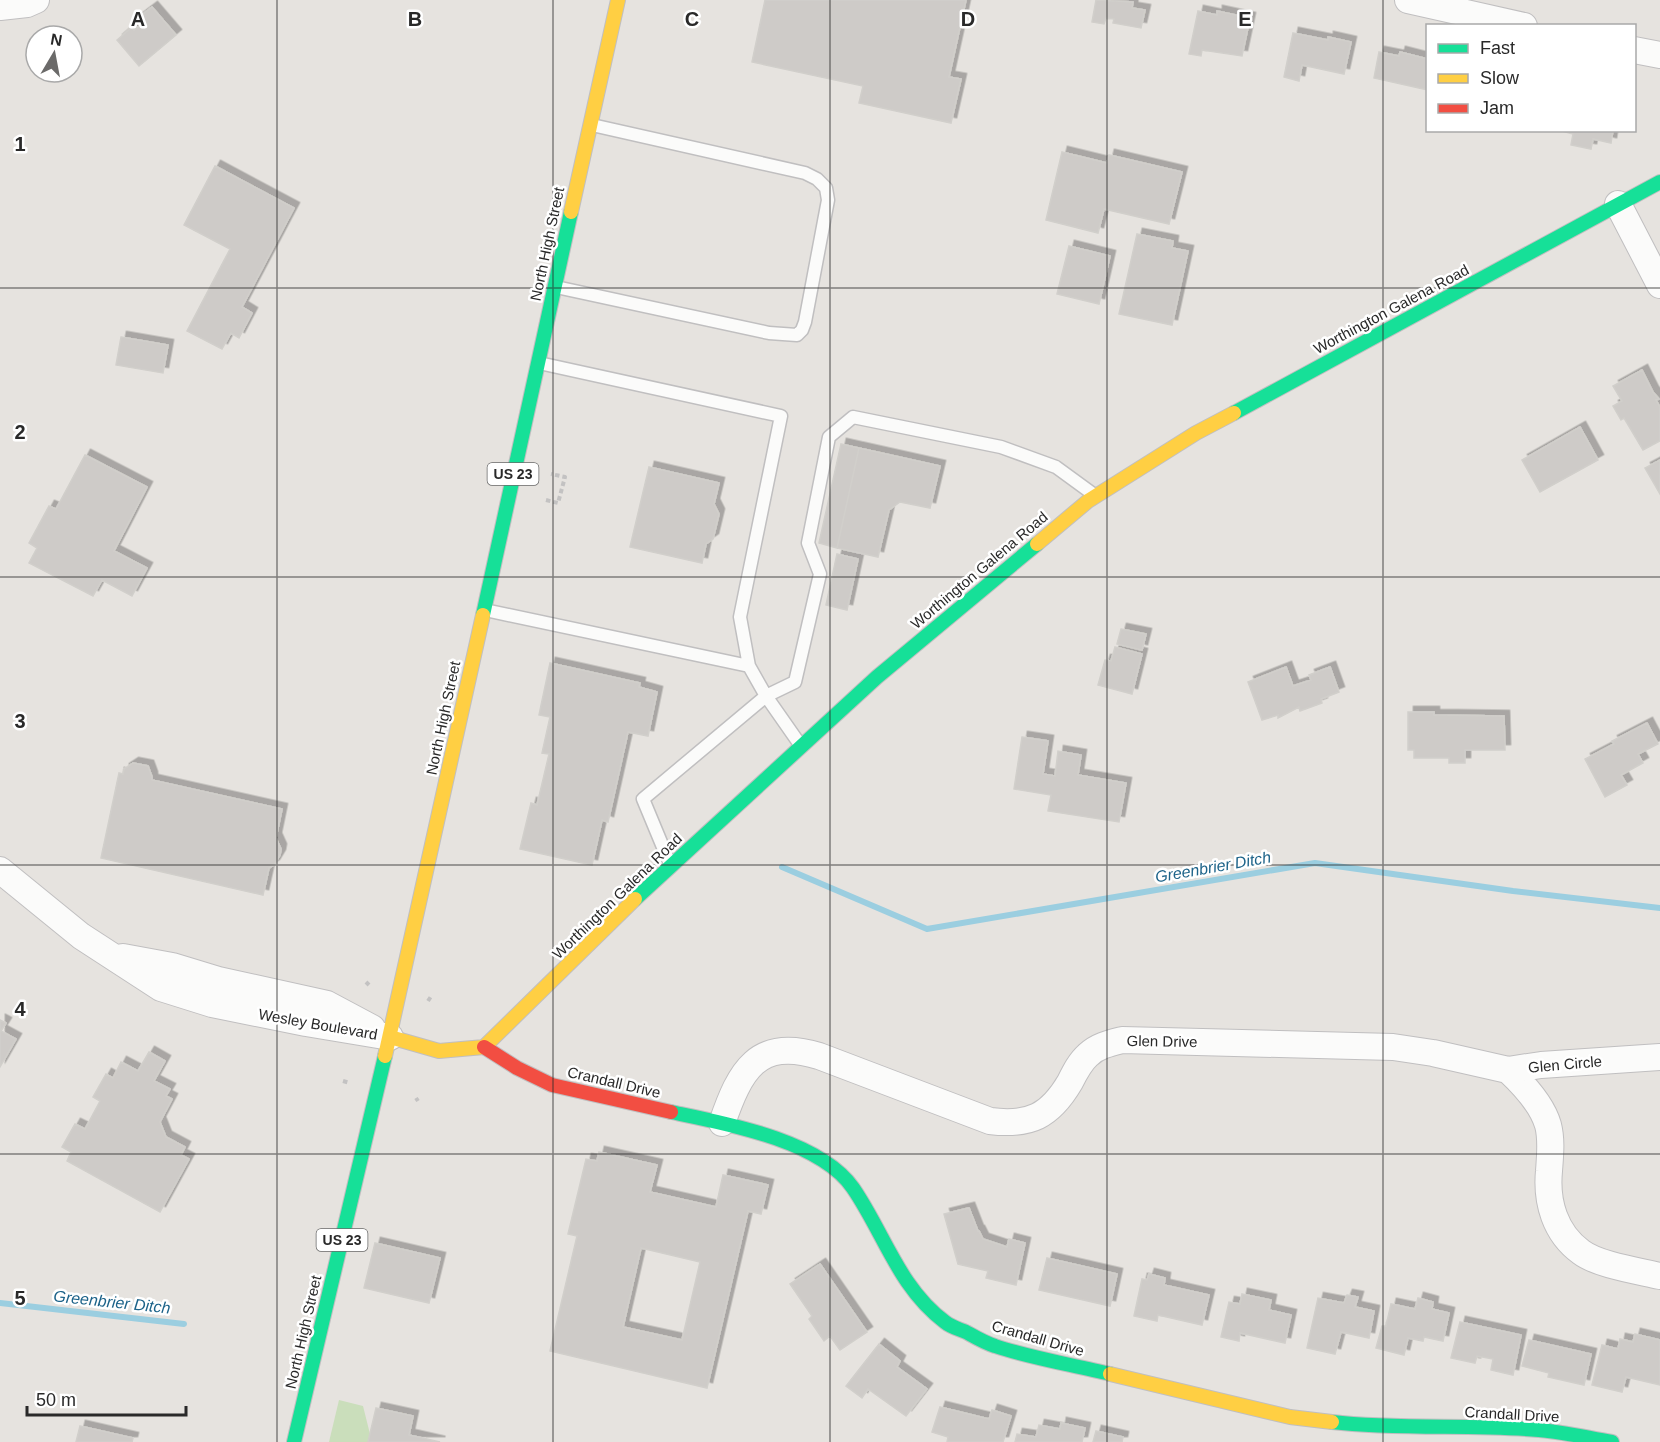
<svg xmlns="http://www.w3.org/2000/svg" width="1660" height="1442" font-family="Helvetica,sans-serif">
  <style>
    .green { fill: #cadebb }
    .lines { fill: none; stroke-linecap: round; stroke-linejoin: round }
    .stream { stroke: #9bcee0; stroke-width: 6 }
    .building { fill: #cecbc8; stroke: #d1cfcb; stroke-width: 1.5; fill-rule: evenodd; filter: url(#shadow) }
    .lane-casing { stroke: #c0bfc0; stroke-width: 15 }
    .street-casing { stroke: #c0bfc0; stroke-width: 28 }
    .fast-casing { stroke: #c0bfc0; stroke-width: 16 }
    .slow-casing { stroke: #c0bfc0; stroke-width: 16 }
    .jam-casing { stroke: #c0bfc0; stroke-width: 16 }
    .path { stroke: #c3c2c2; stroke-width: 4; stroke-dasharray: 4.5 3; stroke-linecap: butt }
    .lane { stroke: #fbfbfa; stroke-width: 12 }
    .street { stroke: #fbfbfa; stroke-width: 26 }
    .fast { stroke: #16e098; stroke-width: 14 }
    .slow { stroke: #ffcf43; stroke-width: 14 }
    .jam { stroke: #f24e42; stroke-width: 14 }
    .grid { fill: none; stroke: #292929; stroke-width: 1.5; stroke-opacity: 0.55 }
    .labels { text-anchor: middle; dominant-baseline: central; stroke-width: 5; stroke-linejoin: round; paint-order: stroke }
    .shield { fill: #fff; stroke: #696969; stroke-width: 1.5 }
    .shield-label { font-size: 14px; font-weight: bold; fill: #292929 }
    .street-label { font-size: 15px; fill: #292929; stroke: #fff }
    .water-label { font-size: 16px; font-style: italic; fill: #1d6389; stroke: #fff }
    .grid-label { font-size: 20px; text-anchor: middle; font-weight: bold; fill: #292929; stroke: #fff; stroke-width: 5; stroke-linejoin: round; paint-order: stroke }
  </style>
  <defs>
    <filter id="shadow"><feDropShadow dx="5.5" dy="-5.5" stdDeviation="0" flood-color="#0004"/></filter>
  </defs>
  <rect width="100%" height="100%" fill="#e6e3df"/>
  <path class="green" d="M339,1400L363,1406L370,1434L368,1442H329Z"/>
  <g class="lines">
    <path class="stream" d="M782,867L927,929L1315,863L1513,891L1660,908
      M0,1303L184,1324"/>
  </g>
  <path class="building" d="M765,0H966L949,77L961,79L951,123L859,103L863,86L752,62Z
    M1096,0L1133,2L1132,8L1145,10L1141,28L1113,23L1114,19L1106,18L1104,24L1092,22Z
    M152,7L176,35L139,66L117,40L131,28L134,30L140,25L135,20Z
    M1198,11L1217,15V11L1250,18L1242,56L1202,50L1201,56L1189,54Z
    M1293,33L1328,40V37L1351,42L1344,74L1302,65L1299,81L1284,77Z
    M1379,52L1399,56L1400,52L1428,59V90L1374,78Z
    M1558,130H1613L1611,143L1593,139L1591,149L1571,145L1573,134Z
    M1062,152L1107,163L1109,155L1182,172L1169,224L1104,209L1098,233L1046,220Z
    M215,166L294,208L242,307L252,313L239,338L231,333L222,349L187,331L230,249L184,225Z
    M1137,234L1173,241L1172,248L1188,251L1172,325L1119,314Z
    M1069,246L1110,256L1099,304L1057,294Z
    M121,337L168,345L163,373L116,365Z
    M1642,370L1653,392L1659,399L1656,400L1660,407V441L1643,450L1624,418L1621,420L1613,406L1622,401L1613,386Z
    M1580,427L1598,460L1540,492L1522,460Z
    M841,444L859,448L837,548L819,543Z
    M859,448L940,466L930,508L900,502L889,510L878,557L837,548Z
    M85,455L147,487L114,551L147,568L132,596L102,580L93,596L29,563L37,548L29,543L49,506L56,509Z
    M1660,460V494L1645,468Z
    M649,467L719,483L714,504L719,514L713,539L706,544L702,563L630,547Z
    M837,554L858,559L847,610L826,605Z
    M1121,629L1146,634L1142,650L1117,644Z
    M1115,647L1142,654L1132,694L1098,685L1105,660L1111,661Z
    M550,663L640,683L639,687L657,692L648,736L628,732L608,822L602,820L592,865L520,849L531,803L537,805L549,754L542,753L550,717L539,715Z
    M1286,667L1293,686L1311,680L1309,675L1330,667L1339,692L1321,699L1322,703L1300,711L1299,707L1278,718V715L1262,720L1248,682Z
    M1408,712H1434V715L1504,716L1505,750H1465V763H1449V758H1414V750H1408Z
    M1647,723L1658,744L1638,754L1643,763L1621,775L1627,785L1605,797L1585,759L1614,744L1612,741Z
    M1022,737L1048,741L1043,774L1055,776L1058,751L1081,755L1078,775L1126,783L1119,822L1048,811L1051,795L1014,789Z
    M133,763L148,766L152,777V780L282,809L276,838L281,849L280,855L274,865L269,868L263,895L101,858L119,773L123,774L124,769Z
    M0,1020L6,1023L1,1031L16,1039L0,1067Z
    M149,1052L165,1061L154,1081L170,1089L166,1096L172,1099L160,1122L166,1137L185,1147L181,1155L189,1159L160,1212L67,1161L71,1152L62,1147L75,1124L85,1129L100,1101L93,1097L106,1074L113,1078L121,1062L138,1071Z
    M599,1152L657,1165L650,1192L716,1207L723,1175L768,1185L761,1214L748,1211L707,1388L550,1351L577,1236L568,1234L586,1159L597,1161ZM641,1248L700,1262L682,1340L623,1327Z
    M969,1208L978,1231H979L983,1239L1007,1247L1009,1239L1025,1243L1016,1285L986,1278L988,1271L958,1264L944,1214Z
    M375,1243L440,1258L429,1303L364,1288Z
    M1047,1258L1117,1274L1110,1306L1039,1290Z
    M820,1264L867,1332L840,1350L830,1336L824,1341L809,1319L812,1316L790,1284Z
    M1149,1274L1165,1278L1164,1285L1209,1295L1202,1325L1158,1315L1157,1321L1134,1316L1142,1279L1147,1280Z
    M1242,1294L1271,1300L1269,1310L1291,1315L1285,1343L1240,1333L1239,1341L1221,1337L1229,1302L1240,1304Z
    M1347,1295L1358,1297L1355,1307L1374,1311L1369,1338L1341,1332L1335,1354L1307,1348L1318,1298L1344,1303Z
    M1418,1298L1433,1302L1432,1309L1449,1313L1443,1341L1424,1337L1423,1341L1408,1338L1404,1355L1376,1348L1382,1326H1386L1391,1304L1415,1309Z
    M1460,1322L1521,1335L1513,1375L1491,1370L1493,1359L1477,1356L1475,1363L1451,1358Z
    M1635,1334L1660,1340V1385L1626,1377L1622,1392L1592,1385L1602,1345L1618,1349L1620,1339L1633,1342Z
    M1529,1340L1591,1354L1584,1385L1548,1377L1549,1373L1522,1366Z
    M879,1344L900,1361L897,1367L927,1389L906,1416L868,1389L862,1398L846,1386Z
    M940,1407L989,1419L992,1410L1011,1416L1003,1442H947L948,1437L932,1432Z
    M376,1408L413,1416L409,1435L440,1442H368Z
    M1061,1423L1085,1428L1082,1442H1015L1017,1434L1036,1437L1039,1425L1060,1429Z
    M80,1426L133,1438L132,1442H76Z
    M1096,1431L1123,1437L1122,1442H1093Z"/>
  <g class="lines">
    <defs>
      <path id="lane" d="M556,287L769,333L797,335L802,330L805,322L828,200L826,188L817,179L805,173L592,125
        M539,363L781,416L740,617L749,666L766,696L801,746
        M485,610L749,666
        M670,864L643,799L766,696L795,682L820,574L808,543L829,437L853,417L1001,447L1056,467L1093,494"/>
      <path id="street" d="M1408,0L1524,26
        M0,7L27,4L36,0
        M1634,50L1660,55
        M1618,204L1660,285
        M0,870L81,936L161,988L212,1004L306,1023L390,1037
        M123,957L172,966L218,980L327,1004L372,1028
        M1660,1057L1541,1065L1508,1070C1524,1085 1542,1104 1548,1125C1552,1140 1550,1157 1549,1171C1546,1202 1555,1233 1581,1252C1598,1265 1639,1271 1660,1276
        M722,1123C740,1071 757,1037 819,1056L990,1121C1030,1126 1050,1116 1070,1082C1075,1072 1080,1062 1088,1055C1097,1046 1110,1043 1122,1040L1393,1047L1433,1053L1508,1070"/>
      <path id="fast" d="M1234,413L1660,182
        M483,615L571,212
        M635,899L877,677L1037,544
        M671,1112C724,1123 820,1140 853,1188C884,1233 899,1288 945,1322C951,1327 959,1329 966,1332C975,1337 985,1343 995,1346C1030,1358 1074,1365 1110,1374
        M1332,1422C1401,1430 1470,1424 1539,1430C1564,1432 1588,1438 1612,1442
        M294,1442L385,1056"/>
      <path id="slow" d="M571,212L618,0
        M1037,544L1088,501L1196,433L1234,413
        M390,1037L439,1051L484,1047L635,899
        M385,1056L483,615
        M1110,1374L1290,1417L1332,1422"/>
      <path id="jam" d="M484,1047L517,1068L552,1085L671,1112"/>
    </defs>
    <use href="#lane" class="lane-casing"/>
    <use href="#street" class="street-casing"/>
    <use href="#fast" class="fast-casing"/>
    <use href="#slow" class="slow-casing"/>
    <use href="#jam" class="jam-casing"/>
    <path class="path" d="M546,500L558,503L565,477L551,474
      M366,982L369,985
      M428,1001L432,995
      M343,1081L350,1083
      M416,1098L418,1101"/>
    <use href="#lane" class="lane"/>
    <use href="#street" class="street"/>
    <use href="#fast" class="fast"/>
    <use href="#slow" class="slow"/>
    <use href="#jam" class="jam"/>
  </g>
  <path class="grid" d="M277,0V1442M553,0V1442M830,0V1442M1107,0V1442M1383,0V1442M0,288H1660M0,577H1660M0,865H1660M0,1154H1660"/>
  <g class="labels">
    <g class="shield">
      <rect x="487.5" y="463" width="51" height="22" rx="4.5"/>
      <rect x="316.5" y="1229" width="51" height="22" rx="4.5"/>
    </g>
    <g class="shield-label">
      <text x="513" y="474">US 23</text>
      <text x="342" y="1240">US 23</text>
    </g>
    <g class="street-label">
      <text transform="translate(547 244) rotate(-78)">North High Street</text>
      <text transform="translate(1391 309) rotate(-28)">Worthington Galena Road</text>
      <text transform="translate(979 570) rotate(-40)">Worthington Galena Road</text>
      <text transform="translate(443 718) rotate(-78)">North High Street</text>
      <text transform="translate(617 896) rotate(-44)">Worthington Galena Road</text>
      <text transform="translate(318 1024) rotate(10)">Wesley Boulevard</text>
      <text transform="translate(1162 1041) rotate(1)">Glen Drive</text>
      <text transform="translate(1565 1064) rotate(-5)">Glen Circle</text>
      <text transform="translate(614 1082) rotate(13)">Crandall Drive</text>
      <text transform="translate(303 1332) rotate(-77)">North High Street</text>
      <text transform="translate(1038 1338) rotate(16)">Crandall Drive</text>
      <text transform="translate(1512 1414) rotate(3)">Crandall Drive</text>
    </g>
    <g class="water-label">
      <text transform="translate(1213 867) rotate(-10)">Greenbrier Ditch</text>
      <text transform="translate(112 1302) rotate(6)">Greenbrier Ditch</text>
    </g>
  </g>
  <g class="grid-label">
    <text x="138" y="26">A</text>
    <text x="415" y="26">B</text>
    <text x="692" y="26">C</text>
    <text x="968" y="26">D</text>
    <text x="1245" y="26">E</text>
    <text x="20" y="151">1</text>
    <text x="20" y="439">2</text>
    <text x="20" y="728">3</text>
    <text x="20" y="1016">4</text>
    <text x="20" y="1305">5</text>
  </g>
  <rect x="1426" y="24" width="210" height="108" fill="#ffffff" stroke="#a9a9a9" stroke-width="1.5"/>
  <rect x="1438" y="44" width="30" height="9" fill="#16e098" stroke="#a9a9a9" stroke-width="1.5"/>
  <text x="1480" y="54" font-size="18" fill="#292929">Fast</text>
  <rect x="1438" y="74" width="30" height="9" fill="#ffcf43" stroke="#a9a9a9" stroke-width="1.5"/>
  <text x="1480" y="84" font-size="18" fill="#292929">Slow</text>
  <rect x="1438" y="104" width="30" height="9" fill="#f24e42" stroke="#a9a9a9" stroke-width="1.5"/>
  <text x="1480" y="114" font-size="18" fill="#292929">Jam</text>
  <g transform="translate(54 54) rotate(10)"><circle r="28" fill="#ffffff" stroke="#a9a9a9" stroke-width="1.5"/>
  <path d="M0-4.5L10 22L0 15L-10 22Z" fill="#6b6a69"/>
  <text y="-9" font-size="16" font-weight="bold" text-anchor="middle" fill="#292929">N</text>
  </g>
  <path d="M27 1406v9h159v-9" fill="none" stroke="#292929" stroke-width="3"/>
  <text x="36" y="1406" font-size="18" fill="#292929" stroke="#ffffff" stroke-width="4.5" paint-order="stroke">50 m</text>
</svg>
